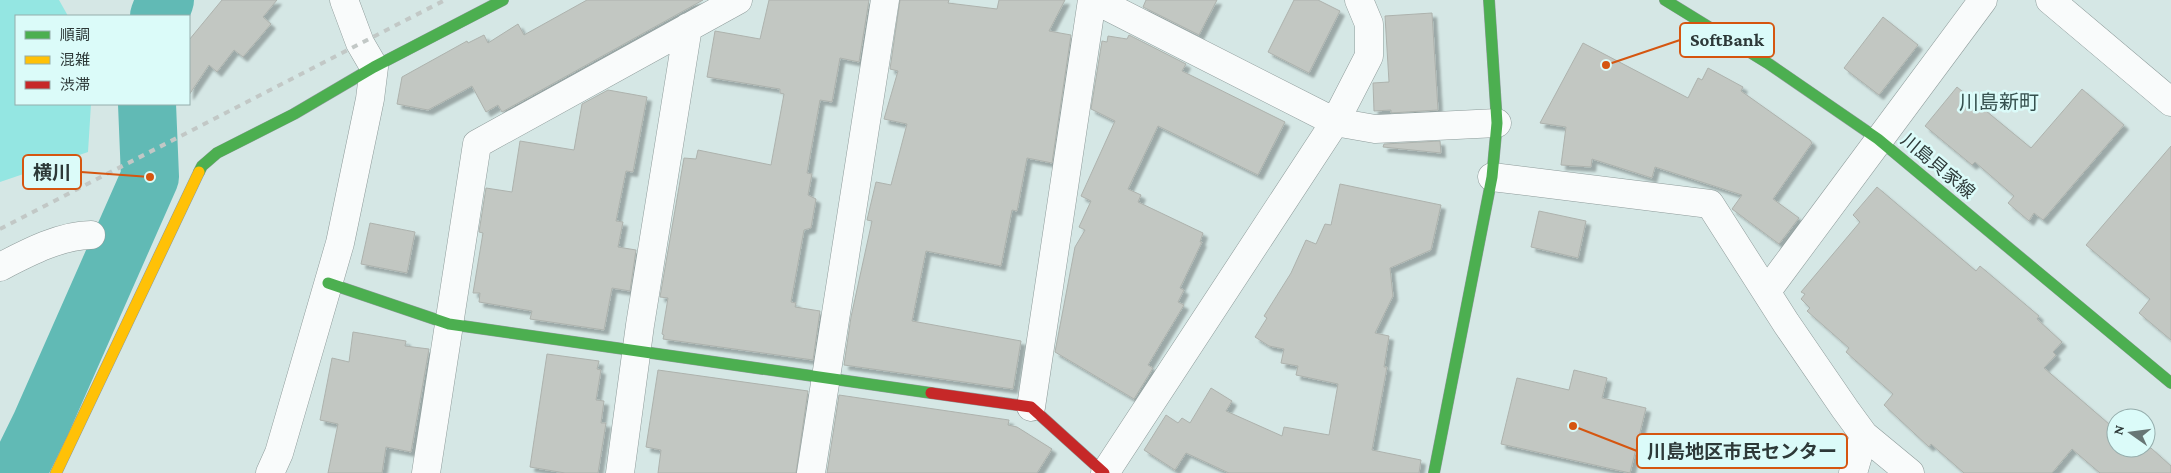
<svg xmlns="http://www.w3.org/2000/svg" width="2171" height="473" font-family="'Crimson Pro','Noto Sans JP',serif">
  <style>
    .green { fill: #94e6e2 }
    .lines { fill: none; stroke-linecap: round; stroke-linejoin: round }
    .river { stroke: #61bab5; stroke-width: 58 }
    .building { fill: #c2c7c2; stroke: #adb2ad; filter: url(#shadow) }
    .street-casing { stroke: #8e9b9a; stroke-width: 29 }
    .fast-casing { stroke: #8e9b9a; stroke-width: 12 }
    .slow-casing { stroke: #8e9b9a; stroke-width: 12 }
    .jam-casing { stroke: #8e9b9a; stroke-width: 12 }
    .street { stroke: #f9fbfb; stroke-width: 28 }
    .fast { stroke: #4caf50; stroke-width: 11 }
    .slow { stroke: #ffc107; stroke-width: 11 }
    .jam { stroke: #c62828; stroke-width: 11 }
    .rail { stroke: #c2c8c6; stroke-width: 4; stroke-dasharray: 6 6; stroke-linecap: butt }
    .labels { text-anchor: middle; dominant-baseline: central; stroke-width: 5; stroke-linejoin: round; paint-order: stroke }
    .street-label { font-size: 18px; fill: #2d3938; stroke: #dbfbf9 }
    .quarter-label { font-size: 20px; fill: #35504e; stroke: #dbfbf9 }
    .leader { fill: none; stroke: #d55610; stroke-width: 2 }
    .callout-dot { fill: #d55610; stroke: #dbfbf9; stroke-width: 2 }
    .callout { fill: #dbfbf9; stroke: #d55610; stroke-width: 2 }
    .callout-label { font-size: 19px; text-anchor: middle; font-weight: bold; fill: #2d3938 }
  </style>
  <defs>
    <filter id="shadow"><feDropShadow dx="4.5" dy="4.5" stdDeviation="1" flood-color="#0004"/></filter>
  </defs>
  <rect width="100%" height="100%" fill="#d5e7e5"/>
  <path class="green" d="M0,0H59L68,16H16V104H91L88,152L0,182Z"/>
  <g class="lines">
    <path class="river" d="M159,16L165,0
      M17,473L41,424L150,177L147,104"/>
  </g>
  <path class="building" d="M222,0H277L263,17L271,24L243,57L234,50L217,72L209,65L189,95V40Z
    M587,0H703L502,112L498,105L486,112L472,86L428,110L397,104L402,77L467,41L468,43L484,35L488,43L518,24L524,35Z
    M769,0H869L859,62L840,58L832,102L820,100L807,173L812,174L808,195L816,199L811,228L804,230L791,302L796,303L795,307L820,311L813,360L663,339L664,335L662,334L668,298L660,297L684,158L696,159L698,150L771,165L784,94L780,93V89L707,77L715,31L760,39Z
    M900,0H949L948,3L997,9L999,0H1065L1049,31L1071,35L1052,163L1027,158L1017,211L1012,210L1001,266L926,251L912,321L1021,341L1013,389L844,365L851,317L872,221L867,220L876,182L891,185L907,124L884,119L898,71L890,69Z
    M1146,0H1217L1199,35L1143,7Z
    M1294,0H1318L1340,11L1309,73L1268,52Z
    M1432,13L1438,110L1391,113V110L1374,111L1373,83L1389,82L1385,16Z
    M1883,17L1918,45L1879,95L1844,68Z
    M1129,35L1186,64L1182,71L1285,122L1258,175L1158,126L1128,189L1141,195L1138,202L1203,233L1200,242H1202L1180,288L1184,290L1178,302L1184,305L1148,365L1153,368L1134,399L1055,352L1075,247L1085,230L1079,227L1091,201L1081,196L1115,121L1091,109L1102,41L1107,42L1108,36L1127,39Z
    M1583,43L1688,98L1698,78L1702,80L1708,68L1743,87L1741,91L1810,140L1812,143L1773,199L1799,218L1779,244L1732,209L1742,195L1655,167L1652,178L1592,159L1591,167L1561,165L1566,127L1540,123Z
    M1957,87L2031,148L2082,89L2124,125L2043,220L2034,213L2029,221L2008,203L2014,196L1975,162L1972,165L1925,126Z
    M608,90L647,97L633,172L626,171L616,221L623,222L618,247L636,250L630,291L612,288L604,330L530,319L532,311L479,302L480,293H473L483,233L479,232L486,188L512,192L520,141L574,150L582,104Z
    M1440,141L1441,153L1383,147L1384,144Z
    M2171,146V340L2139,313L2150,299L2086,245Z
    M1340,184L1441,205L1431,250L1390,268L1393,296L1375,333L1389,336L1384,367H1387L1372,450L1421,460L1419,473H1229L1186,453L1175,470L1144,450L1166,415L1178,423L1182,418L1190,423L1211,388L1232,401L1226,411L1282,436L1284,427L1329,435L1338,384L1296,375L1298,366L1281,363L1284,349L1269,346L1255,337L1267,318L1264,316L1291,273L1306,240L1316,244L1325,224L1331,225Z
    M1877,187L1976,271L1980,266L2039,316L2037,319L2062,342L2053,352L2056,355L2044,368L2116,430V448H2151L2171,466V473H2100L2072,449L2052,473H1964L1931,444L1929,447L1884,405L1893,394L1846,352L1849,348L1807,311L1810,308L1801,299L1805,294L1801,292L1860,222L1853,215Z
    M1539,211L1586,221L1578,258L1531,247Z
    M370,223L415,232L407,273L361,264Z
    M353,332L406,341L405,346L429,349L411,452L386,447L382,473H328L338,424L320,420L332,358L349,362Z
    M547,354L599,361L597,369L601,370L596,400L604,401L601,423H606L598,473H565L530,467Z
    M658,370L808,391L796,473H658L661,450L646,447Z
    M1574,370L1607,378L1602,398L1646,408L1630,473L1501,444L1517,378L1569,390Z
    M839,395L1009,420L1008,425L1017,427L1052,449L1037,473H827Z"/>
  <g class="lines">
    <defs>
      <path id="street" d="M1095,0L1335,122L1375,129L1497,123
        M2050,0L2171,102
        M1492,177L1710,204L1786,323L1845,409L1864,435L1910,473
        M0,267C27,253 61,235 91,235
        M1767,291L1983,0
        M1031,407L1092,0
        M270,473L279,453L340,243L370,99L374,67L360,43L344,0
        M426,473L477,144L738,0
        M620,473L640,325L688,27
        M811,473L885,0
        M1105,473L1335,122L1369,56V24L1359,0
        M1853,473L1864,435"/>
      <path id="fast" d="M1665,0L1769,64L1878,139L2171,383
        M199,172L202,166L217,153L294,114L374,67L503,0
        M328,283L449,324L931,393
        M1434,473L1492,177L1497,123L1489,0"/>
      <path id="slow" d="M56,473L199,172"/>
      <path id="jam" d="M931,393L1031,407L1104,473"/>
    </defs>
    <use href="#street" class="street-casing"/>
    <use href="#fast" class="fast-casing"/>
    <use href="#slow" class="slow-casing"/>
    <use href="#jam" class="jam-casing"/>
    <use href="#street" class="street"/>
    <use href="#fast" class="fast"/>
    <use href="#slow" class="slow"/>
    <use href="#jam" class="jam"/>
    <path class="rail" d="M0,229L445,0"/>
  </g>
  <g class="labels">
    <g class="street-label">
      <text transform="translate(1938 166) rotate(40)">川島貝家線</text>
    </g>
    <g class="quarter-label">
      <text x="1999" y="102">川島新町</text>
    </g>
  </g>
  <path class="leader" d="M1606 65L1680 40M150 177L81 172M1573 426L1637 451"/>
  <g class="callout-dot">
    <circle cx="1606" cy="65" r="5"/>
    <circle cx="150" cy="177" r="5"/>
    <circle cx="1573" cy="426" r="5"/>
  </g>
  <g class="callout">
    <rect x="1680" y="23" width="94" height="34" rx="5"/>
    <rect x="23" y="155" width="58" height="34" rx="5"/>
    <rect x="1637" y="434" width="210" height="34" rx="5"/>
  </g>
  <g class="callout-label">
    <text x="1727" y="46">SoftBank</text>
    <text x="52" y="179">横川</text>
    <text x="1742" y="458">川島地区市民センター</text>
  </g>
  <rect x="15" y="15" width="175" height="90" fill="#dbfbf9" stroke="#95adac"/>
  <rect x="25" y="31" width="25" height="8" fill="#4caf50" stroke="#95adac"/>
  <text x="60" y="40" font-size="15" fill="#2d3938">順調</text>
  <rect x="25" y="56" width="25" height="8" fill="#ffc107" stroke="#95adac"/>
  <text x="60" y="65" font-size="15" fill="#2d3938">混雑</text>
  <rect x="25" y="81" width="25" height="8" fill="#c62828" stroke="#95adac"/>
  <text x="60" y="90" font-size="15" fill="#2d3938">渋滞</text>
  <g transform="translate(2131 433) rotate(284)"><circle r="24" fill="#dbfbf9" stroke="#95adac"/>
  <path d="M0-4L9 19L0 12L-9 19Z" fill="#687675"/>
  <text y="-8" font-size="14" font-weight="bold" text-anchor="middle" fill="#2d3938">N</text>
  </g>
</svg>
